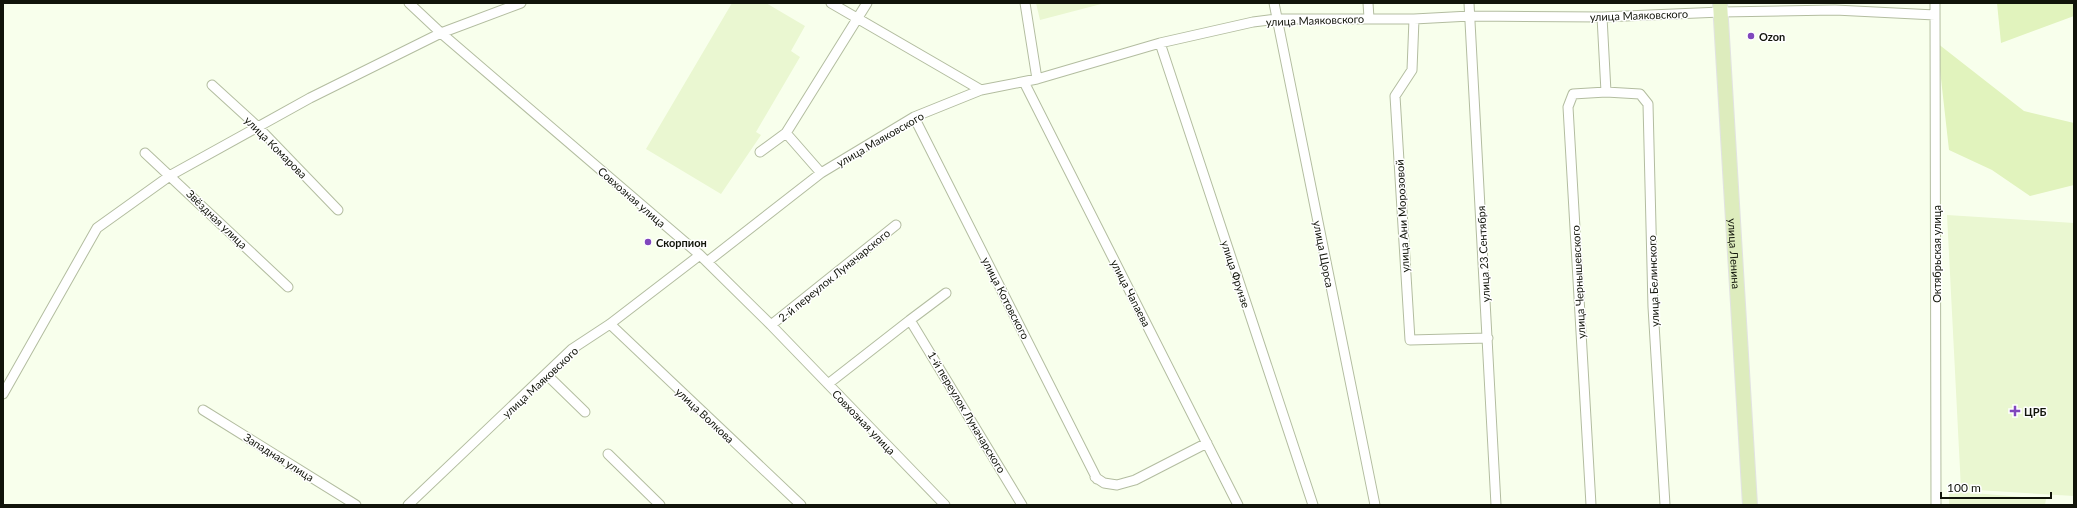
<svg xmlns="http://www.w3.org/2000/svg" width="2077" height="508" font-family="Lato,sans-serif">
  <style>
    .built { fill: #eaf7d1 }
    .green { fill: #e1f3bd }
    .lines { fill: none; stroke-linecap: round; stroke-linejoin: round }
    .street-casing { stroke: #b3bda0; stroke-width: 11 }
    .primary-casing { stroke: #e2e3e2; stroke-width: 16 }
    .street { stroke: #fff; stroke-width: 9 }
    .primary { stroke: #ddecbd; stroke-width: 14 }
    .poi-dot { fill: #8047bd; stroke: #fff; stroke-width: 1.5 }
    .labels { text-anchor: middle; dominant-baseline: central; stroke-width: 3; stroke-linejoin: round; paint-order: stroke }
    .street-label { font-size: 11px; fill: #11140a; stroke: #fff }
    .poi-label { font-size: 11px; font-weight: bold; fill: #11140a; stroke: #fff; text-anchor: start }
  </style>
  <rect width="100%" height="100%" fill="#f8ffec"/>
  <path class="built" d="M732,3H766L805,26L791,51L800,57L756,132L761,135L721,194L646,149Z
    M1036,3H1105L1040,20Z
    M1947,215L2074,223V496L1961,489Z
    M1949,491L2046,499L2045,505H1949Z"/>
  <path class="green" d="M1997,3H2074V16L2001,43Z
    M1937,43L2024,111L2074,123V185L2030,196L1992,170L1949,150Z"/>
  <g class="lines">
    <defs>
      <path id="street" d="M409,3L441,33L700,255L771,325L945,505
        M831,3L981,90
        M1025,3L1037,79
        M1274,3L1375,505
        M1368,3L1369,18
        M1469,3L1496,505
        M1935,3L1936,505
        M1602,17L1606,92
        M1414,19L1412,70L1395,96L1410,340L1488,338
        M1160,43L1313,505
        M1024,82L1238,505
        M212,85L258,127L338,210
        M914,117L1097,479
        M760,152L786,133
        M145,153L288,287
        M821,173L786,133L867,3
        M707,262L821,173L914,117L981,90L1037,79L1160,43L1253,22L1277,19H1414L1470,16L1602,17L1721,12L1835,10L1935,15
        M910,320L946,293
        M610,324L801,505
        M771,325L896,225
        M546,374L585,412
        M828,384L910,320L1022,505
        M3,394L97,228L171,175L310,98L441,33L521,3
        M203,410L356,505
        M608,454L660,505
        M1095,477L1104,483L1117,485L1135,480L1207,443
        M408,505L572,349L610,324L700,255
        M1591,505L1568,107L1573,94L1606,92L1640,94L1648,104L1653,307L1665,505"/>
      <g id="primary">
        <path id="s1" d="M1720,3L1750,505"/>
      </g>
    </defs>
    <use href="#street" class="street-casing"/>
    <use href="#primary" class="primary-casing"/>
    <use href="#street" class="street"/>
    <use href="#primary" class="primary"/>
  </g>
  <g class="poi-dot">
    <circle cx="1751" cy="36" r="4"/>
    <circle cx="648" cy="242" r="4"/>
    <path d="M2013 405h4v4h4v4h-4v4h-4v-4h-4v-4h4z"/>
  </g>
  <g class="labels">
    <g class="street-label">
      <text transform="translate(1639 15) rotate(-2)">улица Маяковского</text>
      <text transform="translate(1315 20) rotate(-2)">улица Маяковского</text>
      <text transform="translate(880 139) rotate(-30)">улица Маяковского</text>
      <text transform="translate(276 147) rotate(45)">улица Комарова</text>
      <text transform="translate(632 197) rotate(41)">Совхозная улица</text>
      <text transform="translate(1402 216) rotate(-93)">улица Ани Морозовой</text>
      <text transform="translate(217 219) rotate(44)">Звёздная улица</text>
      <text transform="translate(1324 254) rotate(79)">улица Щорса</text>
      <text transform="translate(1483 254) rotate(-93)">улица 23 Сентября</text>
      <text stroke="none"><textPath href="#s1" startOffset="251">улица Ленина</textPath></text>
      <text transform="translate(1936 254) rotate(-90)">Октябрьская улица</text>
      <text transform="translate(1236 274) rotate(72)">улица Фрунзе</text>
      <text transform="translate(834 275) rotate(-39)">2-й переулок Луначарского</text>
      <text transform="translate(1653 281) rotate(-92)">улица Белинского</text>
      <text transform="translate(1578 282) rotate(-93)">улица Чернышевского</text>
      <text transform="translate(1131 293) rotate(63)">улица Чапаева</text>
      <text transform="translate(1006 298) rotate(63)">улица Котовского</text>
      <text transform="translate(540 382) rotate(-43)">улица Маяковского</text>
      <text transform="translate(967 412) rotate(59)">1-й переулок Луначарского</text>
      <text transform="translate(705 415) rotate(43)">улица Волкова</text>
      <text transform="translate(864 422) rotate(46)">Совхозная улица</text>
      <text transform="translate(279 457) rotate(32)">Западная улица</text>
    </g>
    <g class="poi-label">
      <text x="1759" y="36">Ozon</text>
      <text x="656" y="242">Скорпион</text>
      <text x="2024" y="411">ЦРБ</text>
    </g>
  </g>
  <rect width="2077" height="508" fill="none" stroke="#11140a" stroke-width="8"/>
  <path d="M1941 492v6h110v-6" fill="none" stroke="#11140a" stroke-width="2"/>
  <text x="1947" y="492" font-size="12" fill="#11140a" stroke="#ffffff" stroke-width="3" paint-order="stroke">100 m</text>
</svg>
